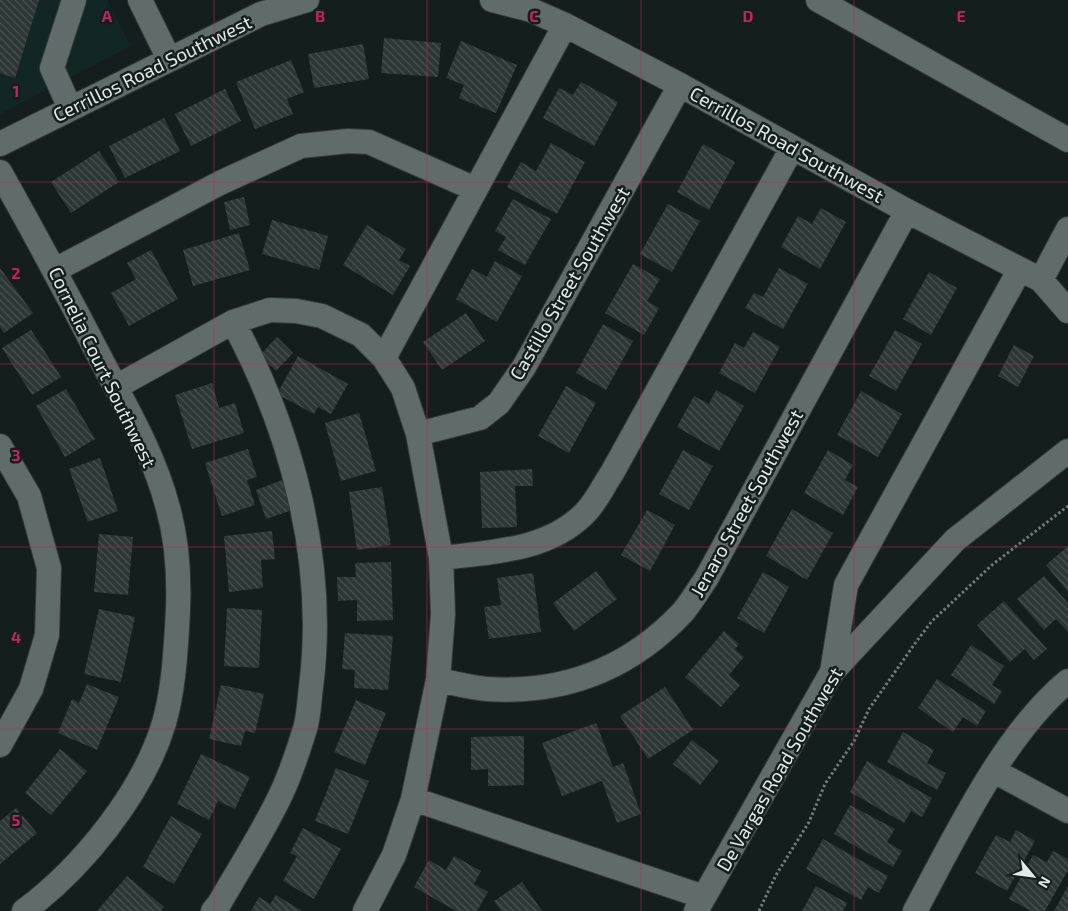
<svg xmlns="http://www.w3.org/2000/svg" width="1068" height="911" font-family="'Exo 2',sans-serif">
  <style>
    .built { fill: #132626 }
    .building { fill: url(#building-back-hatch) }
    .lines { fill: none; stroke-linecap: round; stroke-linejoin: round }
    .minor-casing { stroke: #333a3a; stroke-width: 26 }
    .path { stroke: #727a7a; stroke-width: 3; stroke-dasharray: 2.5 2.5; stroke-linecap: butt }
    .minor { stroke: #606c6c; stroke-width: 24 }
    .grid { fill: none; stroke: #c42262; stroke-width: 1; stroke-opacity: 0.55 }
    .labels { text-anchor: middle; dominant-baseline: central; stroke-width: 5; stroke-linejoin: round; paint-order: stroke }
    .street-label { font-size: 19px; fill: #e2e9e9; stroke: #151e1f }
    .grid-label { font-size: 16px; text-anchor: middle; font-weight: bold; fill: #c42262; stroke: #151e1f; stroke-width: 5; stroke-linejoin: round; paint-order: stroke }
  </style>
  <defs>
    <pattern id="building-back-hatch" width="6" height="6" patternUnits="userSpaceOnUse" patternTransform="scale(1.25)"><rect width="6" height="6" fill="#2c3636"/><path d="M-1 5l2 2M0 0l6 6M5-1l2 2" fill="none" stroke="#4a5353"/></pattern>
  </defs>
  <rect width="100%" height="100%" fill="#151e1f"/>
  <path class="built" d="M0,0H107L131,46L0,114Z"/>
  <path class="building" d="M0,0H39L15,78L0,73Z
    M384,38L441,43L438,77L381,73Z
    M461,41L517,65L496,113L459,98L464,85L446,78Z
    M363,44L369,79L314,88L308,54Z
    M291,60L304,92L287,99L293,114L255,129L236,82Z
    M581,82L618,102L594,146L543,118L559,88L573,95Z
    M225,89L241,121L191,146L175,114Z
    M164,118L180,151L125,178L109,146Z
    M551,143L585,162L557,214L507,187L521,162L536,171Z
    M703,144L735,162L709,210L677,192Z
    M99,151L119,182L71,213L51,182Z
    M244,197L250,225L230,230L224,202Z
    M513,199L551,219L525,265L498,250L506,237L495,231Z
    M668,204L700,221L672,272L640,254Z
    M821,208L846,222L820,269L781,247L798,216L812,224Z
    M272,220L328,236L319,270L262,254Z
    M367,225L406,249L399,260L410,266L393,295L343,265Z
    M239,233L250,270L193,286L183,250Z
    M151,250L178,299L129,326L111,293L136,279L127,263Z
    M495,261L522,276L497,322L456,299L472,269L487,277Z
    M633,264L660,279L647,301L659,308L644,335L605,313Z
    M0,268L33,313L4,333L0,327Z
    M779,268L808,284L783,329L745,308L754,293L763,297Z
    M929,272L957,288L931,335L903,319Z
    M466,313L485,341L442,370L423,342Z
    M603,324L633,341L606,390L576,373Z
    M31,330L61,377L32,395L2,348Z
    M895,330L922,344L896,391L869,376Z
    M753,332L780,347L755,393L719,373L735,343L744,348Z
    M277,337L293,353L276,371L260,355Z
    M1014,345L1034,356L1018,387L998,376Z
    M298,356L348,384L331,414L318,407L314,414L277,394Z
    M212,383L219,408L235,403L244,433L192,449L175,395Z
    M566,386L596,403L569,453L538,436Z
    M66,389L95,439L65,457L36,406Z
    M716,390L744,406L719,451L677,427L694,396L709,404Z
    M861,391L902,414L878,457L837,435Z
    M359,413L376,471L341,481L325,423Z
    M248,449L257,477L247,480L255,505L222,516L205,463Z
    M683,450L713,466L689,510L659,494Z
    M828,450L853,465L845,480L858,487L843,515L804,493Z
    M100,458L118,511L88,522L69,469Z
    M532,469L533,486H515L517,527L482,528L480,472Z
    M285,479L295,509L266,519L256,490Z
    M382,487L391,545L357,550L349,492Z
    M792,509L833,533L807,580L766,556Z
    M647,510L675,525L650,571L621,555Z
    M272,531L275,559L261,560L263,588L229,592L224,536Z
    M99,534L133,537L128,595L94,592Z
    M1068,546V592L1046,565Z
    M391,562L393,620L357,621V600L338,601L337,577H356L355,563Z
    M596,571L617,599L574,631L553,603Z
    M763,572L789,587L764,633L737,618Z
    M533,573L541,632L489,639L484,607L501,605L497,578Z
    M1044,576L1068,603V632L1056,619L1044,630L1017,599Z
    M1004,601L1047,649L1034,660L1025,649L1010,662L977,625Z
    M227,608L262,610L259,668L224,666Z
    M99,609L135,617L121,682L84,674Z
    M724,631L739,644L735,649L744,657L729,675L740,685L721,707L685,677Z
    M345,633L393,636L388,690L354,688L355,670L342,669Z
    M971,645L1004,666L992,685L1002,691L994,704L951,675Z
    M937,679L986,711L977,726L963,717L953,732L918,708Z
    M87,684L119,697L97,750L58,733L72,699L79,703Z
    M221,685L264,694L255,733L245,731L241,746L209,739Z
    M665,687L693,730L648,759L620,716Z
    M356,700L386,713L365,765L334,752Z
    M596,723L613,767L623,763L641,814L617,823L602,781L562,796L542,743Z
    M903,732L934,750L927,763L946,773L937,790L887,762Z
    M524,736V785L488,786V769L471,770V737Z
    M692,740L719,761L700,785L673,764Z
    M60,749L87,771L51,815L25,793Z
    M201,754L250,777L235,809L218,801L209,820L177,804Z
    M867,761L932,798L922,817L911,811L904,823L850,792Z
    M336,768L369,781L348,834L315,821Z
    M850,805L895,829L887,842L902,851L893,867L834,834Z
    M16,808L37,833L0,864V821Z
    M171,816L202,834L174,884L143,867Z
    M303,828L341,849L314,899L283,881L297,856L290,853Z
    M1016,830L1035,841L1007,891L975,873L996,835L1010,842Z
    M823,839L888,876L879,893L868,887L861,900L806,869Z
    M1053,851L1068,859V870L1045,911H1031L1009,899L1033,855L1047,862Z
    M454,856L481,871L474,884L488,892L477,911H456L414,887L429,860L446,870Z
    M127,876L164,907L161,911H97Z
    M522,882L542,911H501L494,901Z
    M816,886L847,903L843,911H802Z
    M1068,886V911H1054Z
    M276,895L302,911H251L259,897L270,904Z"/>
  <g class="lines">
    <defs>
      <path id="minor" d="M140,0L169,59
        M492,0L531,10L565,25L680,85L907,211L1041,280L1068,311
        M818,0L1068,140
        M70,108L52,68L74,0
        M0,144L261,14L307,0
        M0,172C36,236 71,301 105,367C129,412 155,458 168,508C179,547 180,587 177,628C175,660 173,691 164,723C143,793 82,868 24,911
        M55,270L220,183L301,146L348,141L369,142L475,189
        M1041,280L1068,229
        M384,358L565,25
        M116,387L233,322L270,310L296,311L322,316L361,335L384,358L403,388L418,434L441,558L443,614L438,680L413,799L394,855L365,911
        M418,434L480,418L499,403L524,367L680,85
        M0,446L29,496L49,568L47,635L31,689L0,745
        M441,558C491,552 547,551 584,514C596,503 603,486 612,473L792,148
        M832,672L846,585L1020,269
        M438,680C454,683 471,688 487,689C563,694 629,669 682,613C691,603 698,590 706,579L907,211
        M994,771L1068,811
        M413,799L704,897
        M213,911L219,904C240,867 264,831 282,792C291,773 298,751 304,732C309,718 309,701 311,687C327,562 292,431 233,322
        M696,911L832,672L955,540L1068,451
        M915,911C954,839 1004,733 1068,681"/>
    </defs>
    <use href="#minor" class="minor-casing"/>
    <path class="path" d="M759,911L776,875L809,822L825,784L854,741L869,709L916,642L932,621L992,565L1068,506"/>
    <use href="#minor" class="minor"/>
  </g>
  <path class="grid" d="M214,0V911M427,0V911M641,0V911M854,0V911M0,182H1068M0,364H1068M0,547H1068M0,729H1068"/>
  <g class="labels">
    <g class="street-label">
      <text transform="translate(152 68) rotate(-26)">Cerrillos Road Southwest</text>
      <text transform="translate(787 144) rotate(29)">Cerrillos Road Southwest</text>
      <text transform="translate(569 283) rotate(-60)">Castillo Street Southwest</text>
      <text transform="translate(103 367) rotate(64)">Cornelia Court Southwest</text>
      <text transform="translate(746 503) rotate(-61)">Jenaro Street Southwest</text>
      <text transform="translate(779 769) rotate(-60)">De Vargas Road Southwest</text>
    </g>
  </g>
  <g class="grid-label">
    <text x="107" y="22">A</text>
    <text x="320" y="22">B</text>
    <text x="534" y="22">C</text>
    <text x="748" y="22">D</text>
    <text x="961" y="22">E</text>
    <text x="16" y="97">1</text>
    <text x="16" y="279">2</text>
    <text x="16" y="461">3</text>
    <text x="16" y="643">4</text>
    <text x="16" y="826">5</text>
  </g>
  <g transform="translate(1033 876) rotate(119)" stroke="#151e1f" stroke-width="4" paint-order="stroke">
  <path d="M0-4L9 19L0 12L-9 19Z" fill="#e2e9e9"/>
  <text y="-8" font-size="14" font-weight="bold" text-anchor="middle" fill="#e2e9e9">N</text>
  </g>
</svg>
